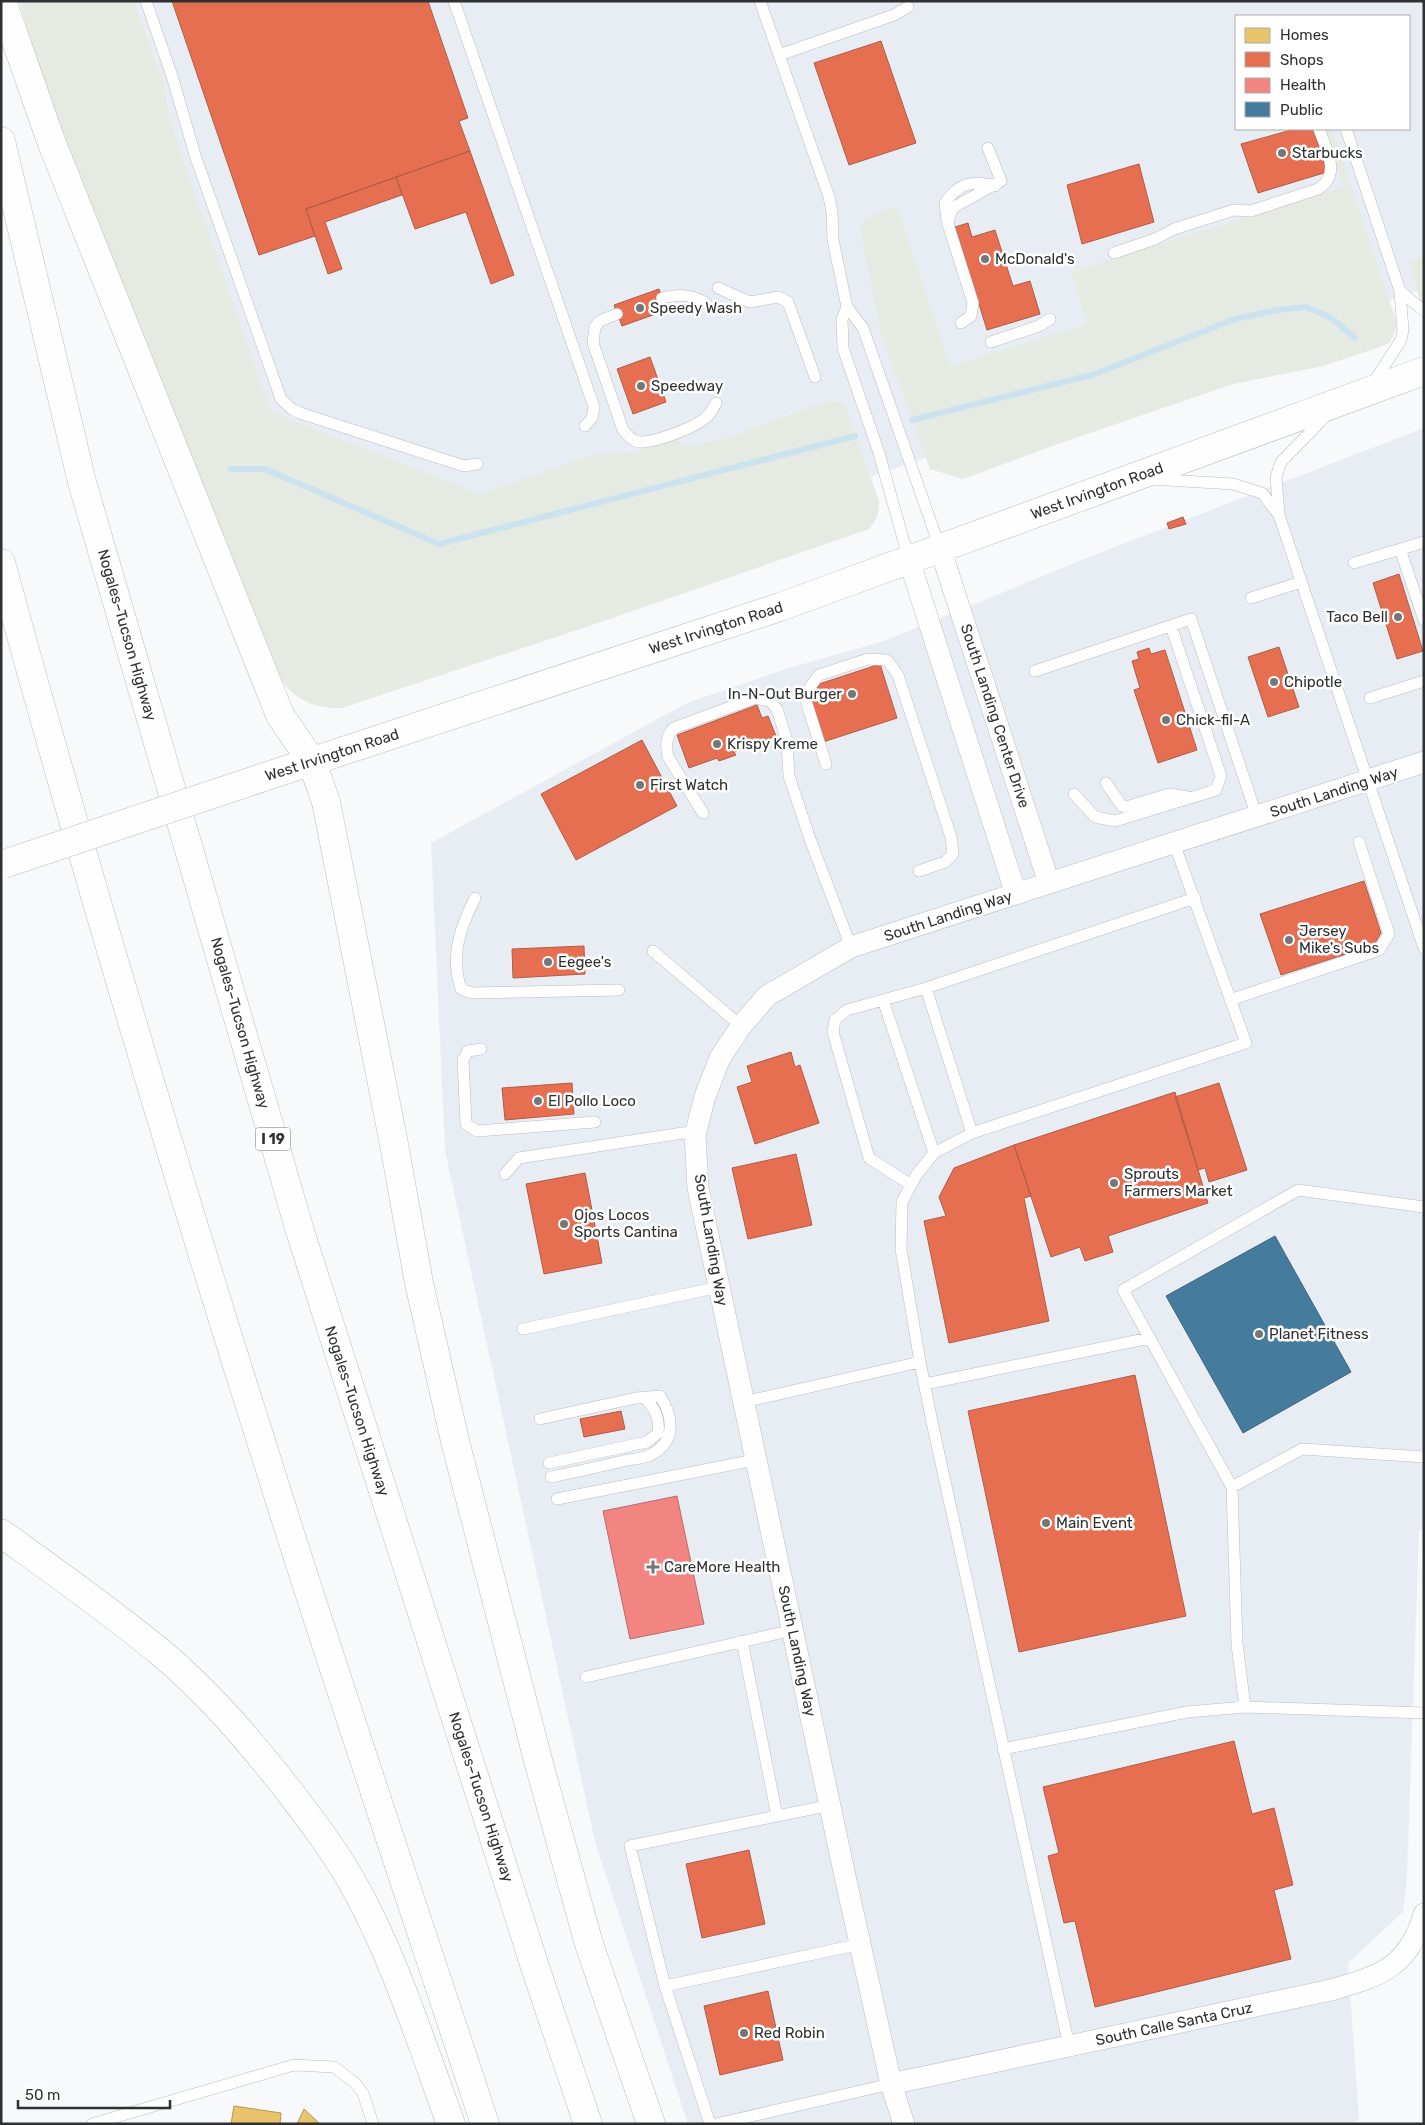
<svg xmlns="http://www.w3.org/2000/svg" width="1425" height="2125" font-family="Rubik,sans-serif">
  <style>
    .built { fill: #e8edf4; fill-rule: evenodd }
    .green { fill: #e5eae2 }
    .homes { fill: #e9c46a; stroke: #b19859 }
    .shops { fill: #e76f51; stroke: #b05c47 }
    .health { fill: #f28482; stroke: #b86b6a }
    .public { fill: #457b9d; stroke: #3e647d }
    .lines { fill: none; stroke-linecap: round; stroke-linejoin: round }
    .stream { stroke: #cce2ef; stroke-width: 6 }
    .service-casing { stroke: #bbbcbe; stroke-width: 12 }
    .minor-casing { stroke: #bbbcbe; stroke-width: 22 }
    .secondary-casing { stroke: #bbbcbe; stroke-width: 29 }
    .primary-casing { stroke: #bbbcbe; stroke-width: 29 }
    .motorway-casing { stroke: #bbbcbe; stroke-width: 29 }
    .service { stroke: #fefefe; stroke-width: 11 }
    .minor { stroke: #fefefe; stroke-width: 21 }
    .secondary { stroke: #fefefe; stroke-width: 28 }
    .primary { stroke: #fefefe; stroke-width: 28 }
    .motorway { stroke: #fefefe; stroke-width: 28 }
    .secondary-bridge-casing { stroke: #bbbcbe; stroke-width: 29; stroke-linecap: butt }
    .secondary-bridge { stroke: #fefefe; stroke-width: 28 }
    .poi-dot { fill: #757678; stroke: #fff; stroke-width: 2 }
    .labels { text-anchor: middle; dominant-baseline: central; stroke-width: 5; stroke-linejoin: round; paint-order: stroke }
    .shield { fill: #fff; stroke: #6d6e6f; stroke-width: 1 }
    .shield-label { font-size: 14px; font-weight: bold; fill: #2f3031 }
    .poi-label { font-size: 15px; fill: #2f3031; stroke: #fff; text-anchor: start }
    .street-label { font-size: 15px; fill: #2f3031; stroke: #fff }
  </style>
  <rect width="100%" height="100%" fill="#f7f9fb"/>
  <path class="built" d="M94,1H1424V289L368,647ZM1236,16H1409V129H1236Z
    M1424,428V1530H1419L1407,1876L1403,1912L1348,1963L1359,2120L1348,2124H688L595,1842L445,1151L431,843L687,703L786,669L887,640L1084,559Z"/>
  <path class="green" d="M19,1H134L164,85L168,113L181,154L271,412L480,494L593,455L634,452L678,437L682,447L725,439L827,401L844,403L879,501C879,513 877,520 869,529L592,625L342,708C313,709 292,699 277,673L46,92Z
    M1326,129H1332L1396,320V329L1391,340L1388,344L1371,350L1323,366L1233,384L1055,445L963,479L930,469L881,334L860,228C863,214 884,211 897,206L950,366L1087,324L1071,272L1344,187Z
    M1424,256V308L1421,304L1409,261Z"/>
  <path class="homes" d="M234,2106L281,2113L280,2124H231Z
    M304,2109L320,2124H297Z"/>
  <path class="shops" d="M172,1H428L468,118L459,121L470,151L306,209L315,236L259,255Z
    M881,41L916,143L849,165L814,63Z
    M1295,129H1313L1327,172L1258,193L1241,144Z
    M470,151L514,275L491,284L466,212L415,229L396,177Z
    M1139,164L1154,222L1082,244L1067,185Z
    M396,177L402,195L325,222L342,269L328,274L306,209Z
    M968,223L972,237L995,230L1013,286L1030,281L1040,314L987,330L955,227Z
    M659,289L667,310L622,326L614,305Z
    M650,357L666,402L633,414L617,369Z
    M1183,517L1186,524L1169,529L1167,523Z
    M1399,574L1423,651L1397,659L1373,583Z
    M1279,647L1299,707L1268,717L1248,657Z
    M1149,648L1151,654L1165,650L1197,750L1158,763L1134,690L1140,688L1132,661L1139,659L1137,652Z
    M880,664L897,718L823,742L811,703L819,684Z
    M757,705L762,718L768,716L776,736L734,752L736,755L719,761L717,758L689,768L677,735Z
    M642,740L677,806L576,860L541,794Z
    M1364,881L1381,933L1374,945L1281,975L1260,914Z
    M584,946L585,974L513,978L512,949Z
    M791,1052L795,1067L800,1065L819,1123L755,1144L737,1087L752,1082L747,1066Z
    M572,1083L574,1114L505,1120L502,1088Z
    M1219,1083L1247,1170L1209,1182L1205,1168L1198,1170L1175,1097Z
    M1175,1092L1208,1203L1108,1236L1113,1252L1085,1261L1080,1247L1051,1257L1014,1145Z
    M1014,1145L1031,1196L1024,1198L1049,1321L949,1343L924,1221L946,1216L939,1197L954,1168Z
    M796,1154L812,1225L748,1239L732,1168Z
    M585,1173L602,1263L544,1274L526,1184Z
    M1135,1375L1186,1616L1019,1652L968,1411Z
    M621,1411L625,1429L584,1437L580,1419Z
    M1234,1741L1252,1814L1274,1808L1293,1885L1274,1890L1291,1959L1095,2007L1075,1921L1064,1923L1048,1856L1059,1853L1043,1787Z
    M749,1850L765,1924L702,1938L686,1864Z
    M768,1991L783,2060L720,2075L704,2006Z"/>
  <path class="health" d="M677,1496L704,1624L630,1639L603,1511Z"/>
  <path class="public" d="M1275,1236L1351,1372L1243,1433L1166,1296Z"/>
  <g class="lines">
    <path class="stream" d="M912,420L1095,374L1235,319L1277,310L1306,307L1331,318L1355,338
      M231,469H265L439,544L855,436"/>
    <defs>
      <path id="service" d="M146,1L172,76L195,155L281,399L292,409L300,413L464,466L477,464
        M454,1L594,407L592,418L585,426
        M760,1L829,197L832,212L833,240L847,307L863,328L940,548
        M779,55L894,15L908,7
        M1346,129L1400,291L1403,330L1401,340L1372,385
        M947,220L945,203C958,183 972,180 995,186
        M1114,253L1155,239L1174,229L1234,210L1251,211L1318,189C1342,175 1326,149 1319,129
        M718,288L750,302L778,297L788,302L815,377
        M1400,291L1424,311
        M662,298C679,294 691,294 706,303
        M847,307L842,319L843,348L879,453L909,560
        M617,314L600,321L595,327L593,343L623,430C627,434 629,438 635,441C648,446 693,428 704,419C710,415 713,409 716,403
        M961,323L971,316L973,303L948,224L950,214L954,207L1001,181L988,148
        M991,342L1039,326L1050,319
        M1150,479L1233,484L1262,493L1279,515L1276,477L1281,462L1326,416
        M1279,515L1424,948
        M1400,549L1424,620
        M1354,563L1424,542
        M1251,598L1301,582
        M1035,671L1191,619L1257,817
        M1370,698L1424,681
        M826,764L805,698L810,687L819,675L868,659L887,660L898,675L951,837L953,854L945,862L919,871
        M1106,783L1122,806L1126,807L1169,794L1188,797
        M1074,794L1095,817L1115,821L1216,790L1221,776L1171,626
        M703,813L668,757C666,746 665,737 674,728L755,698L770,701L777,709L787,741L789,776L810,839L851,947
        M475,898C460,928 450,956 461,989L472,993L619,990
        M653,951L741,1026
        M926,988L972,1133L1246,1043L1174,843
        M883,1000L934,1153
        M1230,1000L1379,950L1389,934L1359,842
        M481,1049L468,1051L463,1060L466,1124L477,1131L595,1122
        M972,1133L934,1153L917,1174L902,1202L901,1249L920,1362L932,1422L1069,2046
        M505,1174L519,1158L696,1131
        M911,1185L869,1158L833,1032L835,1020L847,1010L926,988L1195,898
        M1424,1207L1298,1190L1123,1290L1232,1487L1302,1449L1424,1457
        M523,1329L719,1287
        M925,1384L1150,1338
        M744,1402L920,1362
        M540,1419L636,1398L660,1396C674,1417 676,1443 650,1455C642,1459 631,1459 623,1461C599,1467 575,1472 551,1477
        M549,1463L647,1442L658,1433C660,1418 655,1409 645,1398
        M1232,1487L1237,1644L1245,1707L1424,1713
        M557,1499L755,1460
        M742,1641L777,1816
        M586,1677L793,1630
        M1003,1749L1187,1712L1245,1707
        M665,1986L861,1944
        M92,2124L294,2065L334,2067L354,2082L363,2093L373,2124
        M710,2124L665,1986L630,1846L831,1805
        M716,2124L891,2084"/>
      <path id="minor" d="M940,548L1049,883
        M909,560L1016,894
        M891,2084L1331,1990C1379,1976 1409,1968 1424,1914
        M904,2124L891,2084L843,1867L698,1188L695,1135L705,1096L720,1058L741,1026L767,996L851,947L1424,762"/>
      <path id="secondary" d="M261,778L780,607L1424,371"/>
      <path id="primary" d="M312,762L326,802L394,1144L419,1283L456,1445L539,1764L589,1944L651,2124"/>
      <path id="motorway" d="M2,1L51,141L280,715L312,762
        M1,141L82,482L300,1231L537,1973L588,2124
        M1,563C85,870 176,1174 272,1476C340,1693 414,1908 485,2124
        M1,1533C55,1572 109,1610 160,1652C207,1691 247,1738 285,1786C308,1816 332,1847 351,1880C394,1955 421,2043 451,2124"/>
    </defs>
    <use href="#service" class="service-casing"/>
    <use href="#minor" class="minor-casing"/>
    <use href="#secondary" class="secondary-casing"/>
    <use href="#primary" class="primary-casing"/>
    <use href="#motorway" class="motorway-casing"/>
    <use href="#service" class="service"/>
    <use href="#minor" class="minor"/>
    <use href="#secondary" class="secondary"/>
    <use href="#primary" class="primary"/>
    <use href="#motorway" class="motorway"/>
    <defs>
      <path id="secondary-bridge" d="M4,864L261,778"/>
    </defs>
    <use href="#secondary-bridge" class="secondary-bridge-casing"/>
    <use href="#secondary-bridge" class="secondary-bridge"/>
  </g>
  <g class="poi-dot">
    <circle cx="1282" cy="153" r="5"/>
    <circle cx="985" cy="259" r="5"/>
    <circle cx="640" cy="308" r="5"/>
    <circle cx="641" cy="386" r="5"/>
    <circle cx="1398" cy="617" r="5"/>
    <circle cx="1274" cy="682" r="5"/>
    <circle cx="852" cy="694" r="5"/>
    <circle cx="1166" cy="720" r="5"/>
    <circle cx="717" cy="744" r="5"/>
    <circle cx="640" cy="785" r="5"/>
    <circle cx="1289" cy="940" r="5"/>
    <circle cx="548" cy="962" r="5"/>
    <circle cx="538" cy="1101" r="5"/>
    <circle cx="1114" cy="1183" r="5"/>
    <circle cx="564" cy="1224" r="5"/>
    <circle cx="1259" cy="1334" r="5"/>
    <circle cx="1046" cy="1523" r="5"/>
    <path d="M650.5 1559.5h5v5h5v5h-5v5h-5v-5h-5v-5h5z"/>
    <circle cx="744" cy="2033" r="5"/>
  </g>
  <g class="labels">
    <rect class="shield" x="255.5" y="1127.5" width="35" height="23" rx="4"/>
    <g class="shield-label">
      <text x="273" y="1139">I 19</text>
    </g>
    <g class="poi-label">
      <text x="1292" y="153">Starbucks</text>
      <text x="995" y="259">McDonald's</text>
      <text x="650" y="308">Speedy Wash</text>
      <text x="651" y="386">Speedway</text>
      <text x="1388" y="617" text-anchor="end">Taco Bell</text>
      <text x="1284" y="682">Chipotle</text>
      <text x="842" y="694" text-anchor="end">In-N-Out Burger</text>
      <text x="1176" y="720">Chick-fil-A</text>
      <text x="727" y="744">Krispy Kreme</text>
      <text x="650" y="785">First Watch</text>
      <text x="1299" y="931">Jersey<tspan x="1299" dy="17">Mike's Subs</tspan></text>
      <text x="558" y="962">Eegee's</text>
      <text x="548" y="1101">El Pollo Loco</text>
      <text x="1124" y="1174">Sprouts<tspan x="1124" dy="17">Farmers Market</tspan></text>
      <text x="574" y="1215">Ojos Locos<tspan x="574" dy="17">Sports Cantina</tspan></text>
      <text x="1269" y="1334">Planet Fitness</text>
      <text x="1056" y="1523">Main Event</text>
      <text x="664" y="1567">CareMore Health</text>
      <text x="754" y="2033">Red Robin</text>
    </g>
    <g class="street-label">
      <text transform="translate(1097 491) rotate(-20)">West Irvington Road</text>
      <text transform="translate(716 628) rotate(-18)">West Irvington Road</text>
      <text transform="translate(127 635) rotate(74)">Nogales–Tucson Highway</text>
      <text transform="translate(995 716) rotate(72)">South Landing Center Drive</text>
      <text transform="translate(332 755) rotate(-18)">West Irvington Road</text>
      <text transform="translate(1334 792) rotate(-18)">South Landing Way</text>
      <text transform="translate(948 916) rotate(-18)">South Landing Way</text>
      <text transform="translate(240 1023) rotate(74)">Nogales–Tucson Highway</text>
      <text transform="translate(711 1240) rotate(80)">South Landing Way</text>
      <text transform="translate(357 1411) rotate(72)">Nogales–Tucson Highway</text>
      <text transform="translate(797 1651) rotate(78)">South Landing Way</text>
      <text transform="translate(481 1797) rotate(72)">Nogales–Tucson Highway</text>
      <text transform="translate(1174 2024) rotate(-12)">South Calle Santa Cruz</text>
    </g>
  </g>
  <rect width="1425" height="2125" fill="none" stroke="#2f3031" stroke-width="5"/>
  <rect x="1235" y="15" width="175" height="115" fill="#ffffff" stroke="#acacad"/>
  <rect x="1245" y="28" width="25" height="15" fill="#e9c46a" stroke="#acacad"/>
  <text x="1280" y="40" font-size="15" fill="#2f3031">Homes</text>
  <rect x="1245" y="52" width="25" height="15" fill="#e76f51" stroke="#acacad"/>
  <text x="1280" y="65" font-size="15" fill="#2f3031">Shops</text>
  <rect x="1245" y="78" width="25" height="15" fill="#f28482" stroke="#acacad"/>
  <text x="1280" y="90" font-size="15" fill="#2f3031">Health</text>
  <rect x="1245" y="102" width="25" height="15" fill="#457b9d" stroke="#acacad"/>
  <text x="1280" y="115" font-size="15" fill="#2f3031">Public</text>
  <path d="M18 2100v8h152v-8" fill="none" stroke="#2f3031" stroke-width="2.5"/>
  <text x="25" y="2100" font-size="15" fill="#2f3031" stroke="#ffffff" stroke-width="4" paint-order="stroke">50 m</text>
</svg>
